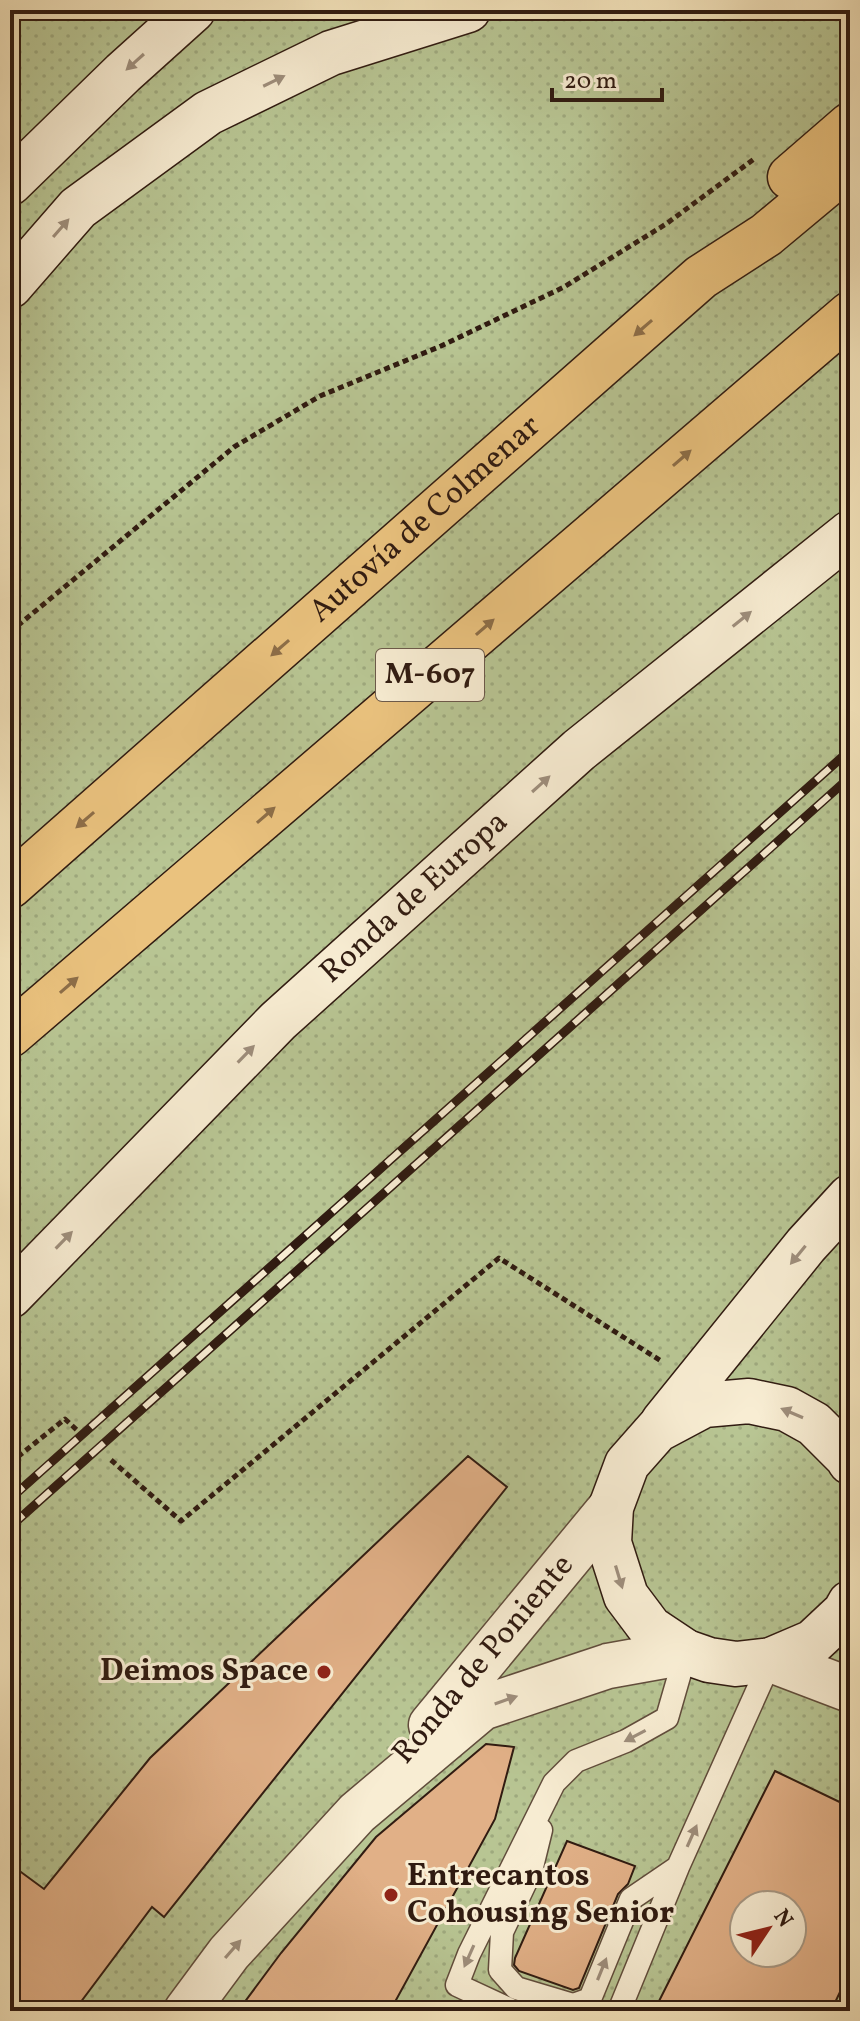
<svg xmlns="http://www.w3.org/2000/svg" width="860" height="2021" font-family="Vollkorn,serif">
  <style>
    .park { fill: url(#park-dots); stroke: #747052; stroke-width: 2; fill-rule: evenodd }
    .building { fill: #e1b087; stroke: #301b11; stroke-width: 2; fill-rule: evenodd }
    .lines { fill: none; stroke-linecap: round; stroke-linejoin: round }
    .lane-casing { stroke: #614d3c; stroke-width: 25 }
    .street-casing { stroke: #614d3c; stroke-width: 47 }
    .secondary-casing { stroke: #301b11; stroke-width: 47 }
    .highway-casing { stroke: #301b11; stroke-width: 47 }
    .path { stroke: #301b11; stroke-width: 5; stroke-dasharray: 6 4; stroke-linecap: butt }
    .lane { stroke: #f8edd3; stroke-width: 22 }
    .street { stroke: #f8edd3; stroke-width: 44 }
    .secondary { stroke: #f8edd3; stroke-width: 44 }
    .highway { stroke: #eac27e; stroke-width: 44 }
    .rail-casing { stroke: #301b11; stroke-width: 9 }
    .rail { stroke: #f8edd3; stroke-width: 6; stroke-dasharray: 18; stroke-linecap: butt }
    .oneway { fill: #9e8e7c }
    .oneway2 { fill: #8d6e48 }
    .poi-dot { fill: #8f2418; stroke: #f8edd3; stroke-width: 3 }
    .labels { text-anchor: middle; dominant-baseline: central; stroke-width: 6; stroke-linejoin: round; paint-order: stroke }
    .shield { fill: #f8edd3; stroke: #6c5a4b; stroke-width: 2 }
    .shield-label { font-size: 30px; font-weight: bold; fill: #301b11 }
    .street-label { font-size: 32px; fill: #301b11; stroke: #f8edd3 }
    .poi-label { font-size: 32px; font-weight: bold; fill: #301b11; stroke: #f8edd3; text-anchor: end }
  </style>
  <defs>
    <pattern id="park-dots" width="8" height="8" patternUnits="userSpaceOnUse" patternTransform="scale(2)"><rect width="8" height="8" fill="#b8c593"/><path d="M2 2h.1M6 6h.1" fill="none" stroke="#9ea97e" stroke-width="1.8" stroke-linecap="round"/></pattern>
  </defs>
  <rect width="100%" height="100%" fill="#f4e4bc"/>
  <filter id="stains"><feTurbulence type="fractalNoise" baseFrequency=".0025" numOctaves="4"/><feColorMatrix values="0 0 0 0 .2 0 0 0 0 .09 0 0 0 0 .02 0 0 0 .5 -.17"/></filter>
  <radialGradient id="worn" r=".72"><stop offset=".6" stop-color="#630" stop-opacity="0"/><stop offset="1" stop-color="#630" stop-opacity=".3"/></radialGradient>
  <path class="park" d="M10,10H850V2011H10ZM744,1905H792V1953H744Z"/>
  <path class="building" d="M468,1456L507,1487L164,1917L152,1907L74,2011H10V1864L44,1889L150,1758Z
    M486,1744L514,1747L495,1819L390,2011H238L281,1953L376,1837Z
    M775,1771L850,1807V1971L831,2011H654ZM744,1905H792V1953H744Z
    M567,1841L635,1866L628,1884L618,1894L579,1988L573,1990L519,1971L514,1965L515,1958Z"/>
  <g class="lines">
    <defs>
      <path id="lane" d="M541,1830L531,1871L502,1932L500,1970L516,1988L573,2005L590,1999L631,1899L678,1867
        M513,2011L457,1985L469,1954L554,1783L576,1761L626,1741L667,1718L686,1652
        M619,2011L678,1867L771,1660"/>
      <path id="street" d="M771,1660L850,1690
        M431,1725L611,1507
        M186,2011L229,1953L357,1813L482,1708L608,1666L686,1652"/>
      <g id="secondary">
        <path d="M10,183L123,73L193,10"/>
        <path d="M10,286L78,208L208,113L331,53L468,10"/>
        <path id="s1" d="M10,1296L278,1021L579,750L850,533"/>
        <path d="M663,1422L806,1245L850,1197"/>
        <path d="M850,1462L847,1457L814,1424L787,1409L749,1401L704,1405L657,1430L627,1464L611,1507L609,1543L626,1596L650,1628L686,1652L709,1660L736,1664L771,1660L813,1642L845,1612L850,1603"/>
      </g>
      <g id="highway">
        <path d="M790,177L850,125"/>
        <path id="s2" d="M10,886L701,277L766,235L850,165"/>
        <path d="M10,1035L850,314"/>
      </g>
    </defs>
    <use href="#lane" class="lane-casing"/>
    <use href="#street" class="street-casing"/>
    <use href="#secondary" class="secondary-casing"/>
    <use href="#highway" class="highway-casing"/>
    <path class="path" d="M10,632L234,447L320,396L441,346L564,287L666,224L754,159
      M843,1159L850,1150
      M111,1460L181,1521L499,1258L661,1361
      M10,1463L65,1419L79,1432"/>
    <use href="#lane" class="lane"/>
    <use href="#street" class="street"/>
    <use href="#secondary" class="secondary"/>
    <use href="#highway" class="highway"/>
    <defs>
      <path id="rail" d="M10,1499L850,750
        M10,1527L850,777"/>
    </defs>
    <use href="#rail" class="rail-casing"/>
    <use href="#rail" class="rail"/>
  </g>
  <defs><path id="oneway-solid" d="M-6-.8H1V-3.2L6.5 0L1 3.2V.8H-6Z" transform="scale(2)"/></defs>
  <g class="oneway">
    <use href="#oneway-solid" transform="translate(135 62) rotate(138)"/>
    <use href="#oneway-solid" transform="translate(274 81) rotate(-26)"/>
    <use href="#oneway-solid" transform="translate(61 228) rotate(-49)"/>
    <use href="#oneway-solid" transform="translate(742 619) rotate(-39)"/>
    <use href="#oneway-solid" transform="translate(541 784) rotate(-42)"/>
    <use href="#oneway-solid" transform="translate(246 1054) rotate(-46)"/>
    <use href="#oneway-solid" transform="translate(64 1240) rotate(-46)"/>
    <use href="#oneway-solid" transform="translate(798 1255) rotate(129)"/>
    <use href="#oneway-solid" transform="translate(792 1413) rotate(-157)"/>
    <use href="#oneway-solid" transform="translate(619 1577) rotate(73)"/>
    <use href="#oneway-solid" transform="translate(506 1700) rotate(-19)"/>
    <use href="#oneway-solid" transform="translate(635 1736) rotate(152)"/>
    <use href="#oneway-solid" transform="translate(692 1836) rotate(-66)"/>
    <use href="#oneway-solid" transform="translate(233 1949) rotate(-49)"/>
    <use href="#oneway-solid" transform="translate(469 1956) rotate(114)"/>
    <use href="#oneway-solid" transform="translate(602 1969) rotate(-68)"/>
  </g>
  <g class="oneway2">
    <use href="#oneway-solid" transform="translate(643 328) rotate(139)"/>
    <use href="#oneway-solid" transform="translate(682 458) rotate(-41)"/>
    <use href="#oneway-solid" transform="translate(485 627) rotate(-41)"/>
    <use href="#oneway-solid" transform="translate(280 648) rotate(139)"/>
    <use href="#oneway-solid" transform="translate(266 815) rotate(-41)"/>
    <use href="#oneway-solid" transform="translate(85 820) rotate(139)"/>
    <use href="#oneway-solid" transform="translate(69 985) rotate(-41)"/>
  </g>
  <g class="poi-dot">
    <circle cx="324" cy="1672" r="8"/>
    <circle cx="391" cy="1895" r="8"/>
  </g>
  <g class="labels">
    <rect class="shield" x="376" y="649" width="108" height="52" rx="6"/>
    <g class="shield-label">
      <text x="430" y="675">M-607</text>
    </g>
    <g class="street-label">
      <text stroke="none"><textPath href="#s2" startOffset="554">Autovía de Colmenar</textPath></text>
      <text stroke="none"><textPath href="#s1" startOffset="568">Ronda de Europa</textPath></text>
      <text transform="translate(484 1660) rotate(-50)">Ronda de Poniente</text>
    </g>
    <g class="poi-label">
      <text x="308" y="1672">Deimos Space</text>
      <text x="407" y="1877" text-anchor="start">Entrecantos<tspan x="407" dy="37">Cohousing Senior</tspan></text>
    </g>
  </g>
  <rect width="860" height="2021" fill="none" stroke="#f4e4bc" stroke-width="40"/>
  <rect x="12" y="12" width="836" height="1997" fill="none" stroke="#301b11" stroke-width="4"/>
  <rect x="20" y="20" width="820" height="1981" fill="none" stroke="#301b11" stroke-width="2"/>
  <g transform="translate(768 1929) rotate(55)"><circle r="38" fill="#f8edd3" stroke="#a89985" stroke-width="2"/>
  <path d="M0-6L14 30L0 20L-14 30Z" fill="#8f2418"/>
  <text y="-12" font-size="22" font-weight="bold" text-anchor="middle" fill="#301b11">N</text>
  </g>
  <path d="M552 88v12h110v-12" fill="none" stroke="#301b11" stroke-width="4"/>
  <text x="564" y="88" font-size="24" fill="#301b11" stroke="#f8edd3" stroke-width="6" paint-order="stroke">20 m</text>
  <rect width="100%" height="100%" filter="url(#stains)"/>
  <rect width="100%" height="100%" fill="url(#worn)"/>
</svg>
